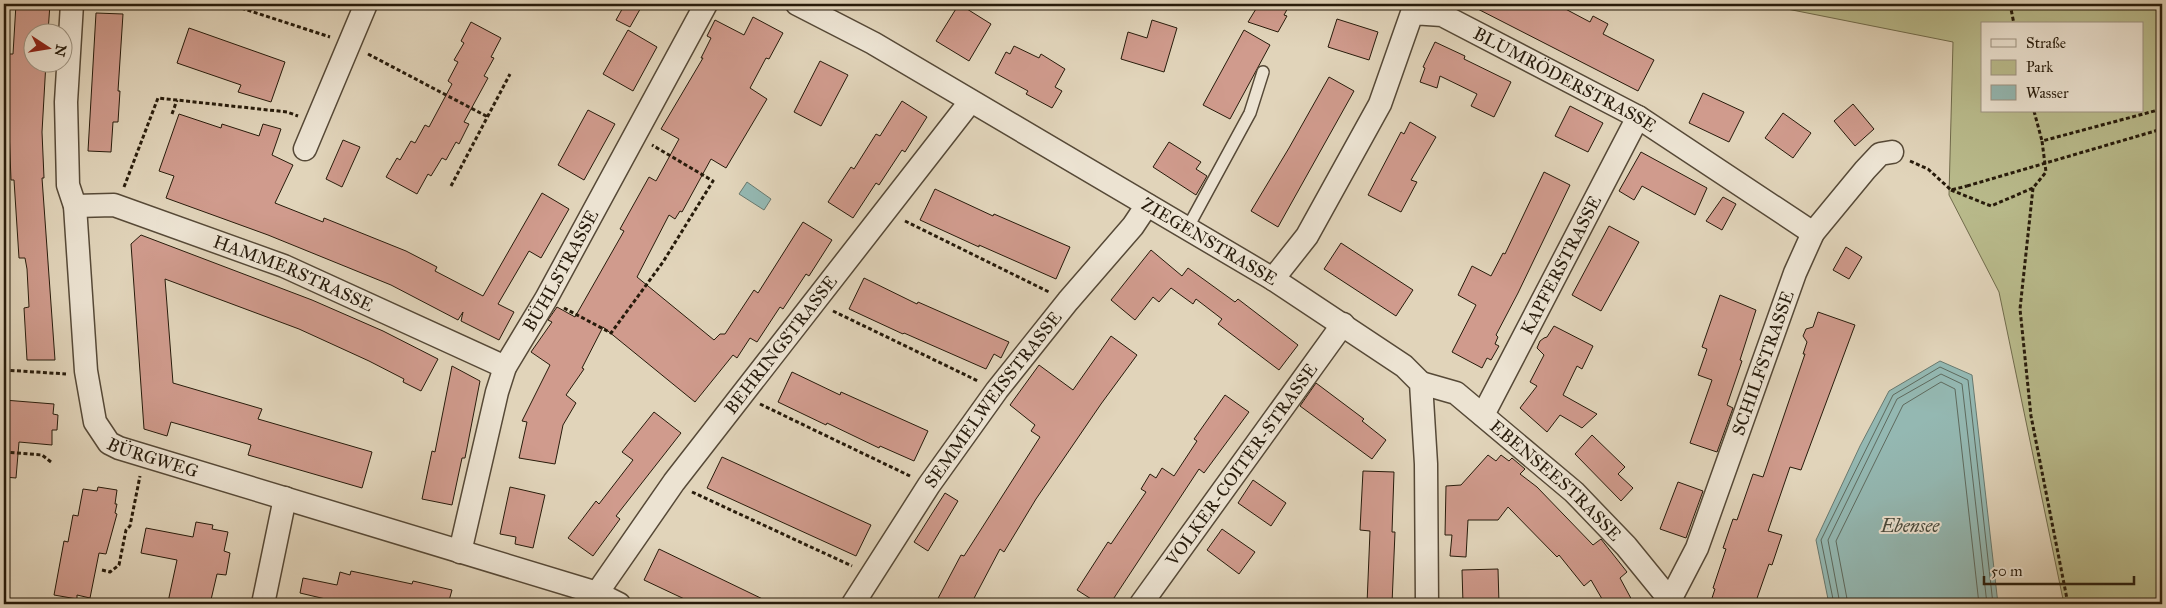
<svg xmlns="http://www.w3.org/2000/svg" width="2166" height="608" font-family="'IM FELL Great Primer',serif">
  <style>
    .green { fill: #b9bb8c; stroke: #706b4c; fill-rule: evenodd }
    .water { fill: #94b8b2; stroke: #68796f }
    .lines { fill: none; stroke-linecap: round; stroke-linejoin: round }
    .shore { stroke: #5e6a5e; stroke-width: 1 }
    .building { fill: #d09b8d; stroke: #271b0b }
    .service-casing { stroke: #564937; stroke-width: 14 }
    .minor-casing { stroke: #564937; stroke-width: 25 }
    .path { stroke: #271b0b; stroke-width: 3; stroke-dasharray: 4 2.5; stroke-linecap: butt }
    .service { stroke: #ece3d2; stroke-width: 11 }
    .minor { stroke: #ece3d2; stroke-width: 22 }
    .path-bridge { stroke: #271b0b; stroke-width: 3; stroke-dasharray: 4 2.5; stroke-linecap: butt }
    .labels { text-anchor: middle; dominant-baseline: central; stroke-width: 4; stroke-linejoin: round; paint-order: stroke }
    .street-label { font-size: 18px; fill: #271b0b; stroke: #ece3d2 }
    .water-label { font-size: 19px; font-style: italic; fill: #484a3d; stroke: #ece3d2 }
  </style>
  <rect width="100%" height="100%" fill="#e1d4ba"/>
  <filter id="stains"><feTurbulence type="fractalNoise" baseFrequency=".004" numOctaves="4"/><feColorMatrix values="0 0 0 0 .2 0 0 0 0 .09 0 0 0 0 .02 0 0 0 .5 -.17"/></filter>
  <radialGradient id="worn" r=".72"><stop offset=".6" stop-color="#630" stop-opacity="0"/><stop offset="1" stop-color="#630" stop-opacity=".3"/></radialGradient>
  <path class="green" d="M1762,4H2162V604H2064L1999,292L1949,195L1953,42ZM1982,24H2142V111H1982Z"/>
  <path class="water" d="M747,182L771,199L764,210L739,194Z
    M1940,361L1972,375L1998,604H1829L1816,540L1860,446L1889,391Z"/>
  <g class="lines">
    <path class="shore" d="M1834,604L1821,540L1893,395L1940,367L1968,380L1993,604
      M1840,604L1828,540L1897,399L1941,374L1962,384L1987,604
      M1848,604L1836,541L1903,405L1941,382L1955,389L1979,604"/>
  </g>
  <path class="building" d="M16,4H50L48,32H32V62H46L42,132L44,178H42L55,360H27L24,308L29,307L27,269L25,258H19L14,180H11L9,129H4L7,54H13Z
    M625,4H643L630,27L616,20Z
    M959,4L991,24L969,61L936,41Z
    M1259,4H1290L1284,15L1287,16L1278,32L1248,22Z
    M1468,4H1556L1590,22L1593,16L1608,24L1603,34L1654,60L1638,91Z
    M96,13L123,14L118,91H120L118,122H113L111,152L88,151Z
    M753,17L783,33L769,59L766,58L750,88L767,99L726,168L711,159L682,212L680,211L675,219L669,215L637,277L714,340L720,334H725L754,290L758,293L803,222L832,240L809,276L806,274L783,309L780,307L757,342L750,338L737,358L733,355L695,402L603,327L582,368L584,369L566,395L576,403L563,425L555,464L519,458L527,422L522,421L550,365L531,352L552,322L548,320L557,307L575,317L624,231L620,229L649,177L656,181L679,139L661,129L703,58H701L711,38L707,36L715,20L744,35Z
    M1337,19L1378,32L1369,60L1328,47Z
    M1152,20L1177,28L1164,72L1121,59L1128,32L1147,38Z
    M471,22L501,38L491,57L494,58L484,76L488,78L464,122L469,124L459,144L456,142L446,160L442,158L431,176L428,174L417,194L386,177L397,158L400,160L411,141L415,143L425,125L429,127L452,84L448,81L458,62L454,60L464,43L461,41Z
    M189,28L285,62L271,102L238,92L241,85L177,63Z
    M628,30L657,47L633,91L603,74Z
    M1244,30L1270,45L1230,119L1203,105Z
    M1435,42L1465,56L1464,59L1511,82L1494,117L1471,106L1477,94L1440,76L1437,88L1420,82L1425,68L1423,67Z
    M1014,46L1039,58L1041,54L1065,69L1055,87L1062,91L1052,108L1026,94L1028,91L995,73L1006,52L1010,54Z
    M820,61L848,75L821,126L794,112Z
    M1329,77L1354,91L1278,227L1251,211L1289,148Z
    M1703,93L1744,112L1729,142L1689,123Z
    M902,101L927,117L905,152L902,150L879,185L876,183L853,218L828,202L851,167L854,169L876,134L880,136Z
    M1853,104L1874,129L1855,146L1834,121Z
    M1570,106L1603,123L1588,152L1555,136Z
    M588,110L615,124L584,180L558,165Z
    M1783,113L1811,133L1793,158L1765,138Z
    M179,114L221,128L222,124L259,136L263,124L281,129L272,155L293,165L275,203L323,222L324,218L406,251L437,267L435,271L483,296L542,193L569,209L541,258L529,251L498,304L514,312L499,340L461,321L463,312L458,320L391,285L268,235L166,198L174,176L159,171Z
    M1410,122L1436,137L1411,180L1417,182L1401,212L1368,195L1401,132L1404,134Z
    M343,140L360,147L342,187L326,179Z
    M1169,142L1201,162L1196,169L1207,176L1196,195L1153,167Z
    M1641,152L1707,188L1695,215L1642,186L1634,200L1619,191Z
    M1544,172L1570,185L1518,293L1496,335L1498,337L1495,344L1499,346L1491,360L1487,358L1482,368L1452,352L1476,305L1458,295L1472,266L1491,276L1503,253L1505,254Z
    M935,189L993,216L994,214L1070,247L1056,279L979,245V247L920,220Z
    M1723,197L1736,204L1722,230L1706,221Z
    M1609,226L1639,242L1601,311L1572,295Z
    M141,235L312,300L383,331L438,359L421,391L403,382L404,379L369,361L299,329L165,279L173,383L262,409L258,419L372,452L362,488L248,455L251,445L171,422L167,436L144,429L131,244Z
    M1341,243L1413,290L1396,316L1324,269Z
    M1846,247L1862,257L1849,279L1833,270Z
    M1151,250L1182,276L1188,268L1235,302L1238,299L1298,345L1279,370L1218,324L1222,319L1196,299L1193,304L1171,288L1159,302L1153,297L1135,320L1111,300Z
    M864,278L917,304L918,302L1009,342L1001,358L994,354L986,369L904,333L903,334L849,309Z
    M1720,295L1756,310L1740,360L1742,361L1727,405L1733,408L1717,452L1690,443L1712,380L1698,375L1707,349L1702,347Z
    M1818,312L1855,325L1801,470L1790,467L1768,531L1782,535L1772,565L1769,564L1755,604H1710L1715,589L1713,588L1726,549L1723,548L1733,519L1737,520L1753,474L1763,477L1805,354H1803L1807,342L1803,336L1806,329L1813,327Z
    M1554,326L1593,346L1582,369L1577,366L1563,395L1597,414L1582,428L1560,415L1547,432L1520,408L1537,386L1530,382L1544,355L1537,348L1540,341L1544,338L1547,337Z
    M1111,336L1137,355L1101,404L1036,499L1004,552L1000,549L971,604H935L961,555L964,556L1040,437L1031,431L1035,425L1010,405L1039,365L1073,390Z
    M452,366L480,381L465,458H462L452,505L422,499L432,451L435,452Z
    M792,372L840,395L841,392L928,431L914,461L880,446L879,448L827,423L826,425L778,402Z
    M1316,383L1364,419L1362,421L1386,440L1372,459L1300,406Z
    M1225,395L1249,412L1204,473L1199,469L1110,604H1099L1077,590L1108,542L1111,544L1146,492L1141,489L1150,474L1156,478L1162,468L1174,476L1197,441L1194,439Z
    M4,400L54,404L53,414L58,415L57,430H52V445L19,442L16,478L4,477Z
    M654,412L681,433L616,516L620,519L593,556L568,538L596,501L599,504L633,460L622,452Z
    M1592,435L1625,467L1618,474L1633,488L1621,501L1575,454Z
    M1488,455L1496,461L1501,455L1509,461L1512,458L1525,469L1520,474L1537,487L1593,545L1601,539L1627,572L1620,578L1634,604H1605L1591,580L1584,586L1559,555L1557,557L1508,507L1498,520H1468L1466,557L1450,556L1452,535H1445L1446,486L1461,485Z
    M722,457L871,525L856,556L707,488Z
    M1363,471L1394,472L1392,532H1395L1392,604H1367L1370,531L1360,530Z
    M1253,480L1286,503L1271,526L1238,503Z
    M1678,482L1703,491L1686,538L1660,529Z
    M98,487L117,490L115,504H117L115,513L117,514L106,554L99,553L90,598L77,595V599L54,595L64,541L68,542L73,515L78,516L83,489L97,491Z
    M510,487L545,495L533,548L515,544L516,537L500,534Z
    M945,493L958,501L928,551L914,542Z
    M196,522L213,525L212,529L228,532L224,551L230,553L226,575L217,574L210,604H170L171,602H168L177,560L141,553L146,528L193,537Z
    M1222,529L1255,552L1239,574L1207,550Z
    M659,549L717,577L773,604H695L644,580Z
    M1498,569L1499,604H1463L1462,570Z
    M351,571L412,584L413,581L452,590L448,604H333L334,601L300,593L303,578L337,585L340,572L350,575Z"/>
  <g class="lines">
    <defs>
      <path id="service" d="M1187,229L1250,113L1263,72"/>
      <g id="minor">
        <path id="s1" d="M72,4L66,102L68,185L75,206L86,371L95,422L109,443L119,448L597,593L619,604"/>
        <path id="s2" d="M797,4L873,43L1273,279L1404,366L1421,383L1426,464L1427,604"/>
        <path d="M305,149L366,4"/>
        <path id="s3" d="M75,206L114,205L284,266L505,367"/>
        <path id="s4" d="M1273,279L1307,236L1380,104L1412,13L1442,15L1638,117L1813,233"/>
        <path id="s5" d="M1421,383L1456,393L1574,492L1626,546L1670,600V604"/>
        <path id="s6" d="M1483,415L1638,117"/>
        <path id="s7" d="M460,552L497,392L505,367L546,299L706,4"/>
        <path id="s8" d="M597,593L674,482L970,102"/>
        <path id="s9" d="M1670,600L1697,548L1795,273L1813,233L1865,170L1880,154L1892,152"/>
        <path d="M263,604L285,498"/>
        <path id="s10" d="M853,604L929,485L997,390L1068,301L1133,226L1147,205"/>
        <path id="s11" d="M1141,604L1343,324"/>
      </g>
    </defs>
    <use href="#service" class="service-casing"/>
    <use href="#minor" class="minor-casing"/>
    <path class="path" d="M229,4L330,37
      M2010,4L2014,24
      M368,54L488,117
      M2034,111L2042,141
      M172,114L177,100
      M1910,161L1928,169L1951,190L1967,186
      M451,186L510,74
      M124,187L158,98L287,112L298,116
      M2033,188L2020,309L2031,416L2068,604
      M1951,190L1991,206L2033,188L2046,172L2042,141L2162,109
      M905,221L1049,292
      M564,308L611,333L663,262L713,181L652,145
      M833,311L978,381
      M4,370L66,374
      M760,404L910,476
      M4,452L42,455L51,462
      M692,492L852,566
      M102,570L110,572L119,565L126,530L130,526L140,476
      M285,603L291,604"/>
    <use href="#service" class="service"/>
    <use href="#minor" class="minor"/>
    <path class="path-bridge" d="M1967,186L2162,129"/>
  </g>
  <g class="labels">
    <g class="street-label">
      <text stroke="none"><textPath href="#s4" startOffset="471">BLUMRÖDERSTRASSE</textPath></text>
      <text stroke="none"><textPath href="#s2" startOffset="476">ZIEGENSTRASSE</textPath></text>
      <text stroke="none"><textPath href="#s6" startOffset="169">KAPFERSTRASSE</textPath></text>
      <text stroke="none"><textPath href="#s7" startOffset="302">BÜHLSTRASSE</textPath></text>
      <text stroke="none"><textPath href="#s3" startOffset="231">HAMMERSTRASSE</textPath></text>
      <text stroke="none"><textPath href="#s8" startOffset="309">BEHRINGSTRASSE</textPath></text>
      <text stroke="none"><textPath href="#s9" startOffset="255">SCHILFSTRASSE</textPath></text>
      <text stroke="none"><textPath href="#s10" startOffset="248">SEMMELWEISSTRASSE</textPath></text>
      <text stroke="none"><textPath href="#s1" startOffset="492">BÜRGWEG</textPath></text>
      <text stroke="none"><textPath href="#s11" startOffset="172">VOLKER-COITER-STRASSE</textPath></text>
      <text stroke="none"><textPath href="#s5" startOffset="169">EBENSEESTRASSE</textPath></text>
    </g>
    <g class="water-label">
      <text x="1910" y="525">Ebensee</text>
    </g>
  </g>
  <rect width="2166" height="608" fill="none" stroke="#e1d4ba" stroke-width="20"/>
  <rect x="5" y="5" width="2156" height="598" fill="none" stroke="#271b0b" stroke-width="2.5"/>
  <rect x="10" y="10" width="2146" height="588" fill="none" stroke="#271b0b"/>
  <rect x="1981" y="22" width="162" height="90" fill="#ece3d2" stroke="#9d9382"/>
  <rect x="1991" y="39" width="25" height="8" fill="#ece3d2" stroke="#9d9382"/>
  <text x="2026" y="48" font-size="15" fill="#271b0b">Straße</text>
  <rect x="1991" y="60" width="25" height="15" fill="#b9bb8c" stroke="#9d9382"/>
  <text x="2026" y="72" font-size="15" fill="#271b0b">Park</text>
  <rect x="1991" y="85" width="25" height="15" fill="#94b8b2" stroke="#9d9382"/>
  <text x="2026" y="98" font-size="15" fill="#271b0b">Wasser</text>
  <g transform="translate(48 48) rotate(102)"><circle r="24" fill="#ece3d2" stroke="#9d9382"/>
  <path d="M0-4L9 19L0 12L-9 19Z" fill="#8f2418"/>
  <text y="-8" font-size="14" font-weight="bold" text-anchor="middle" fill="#271b0b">N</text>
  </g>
  <path d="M1984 576v8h150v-8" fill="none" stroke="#271b0b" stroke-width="2.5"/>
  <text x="1991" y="576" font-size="15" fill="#271b0b" stroke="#ece3d2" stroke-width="4" paint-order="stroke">50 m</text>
  <rect width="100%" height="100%" filter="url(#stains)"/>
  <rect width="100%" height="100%" fill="url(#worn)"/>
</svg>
